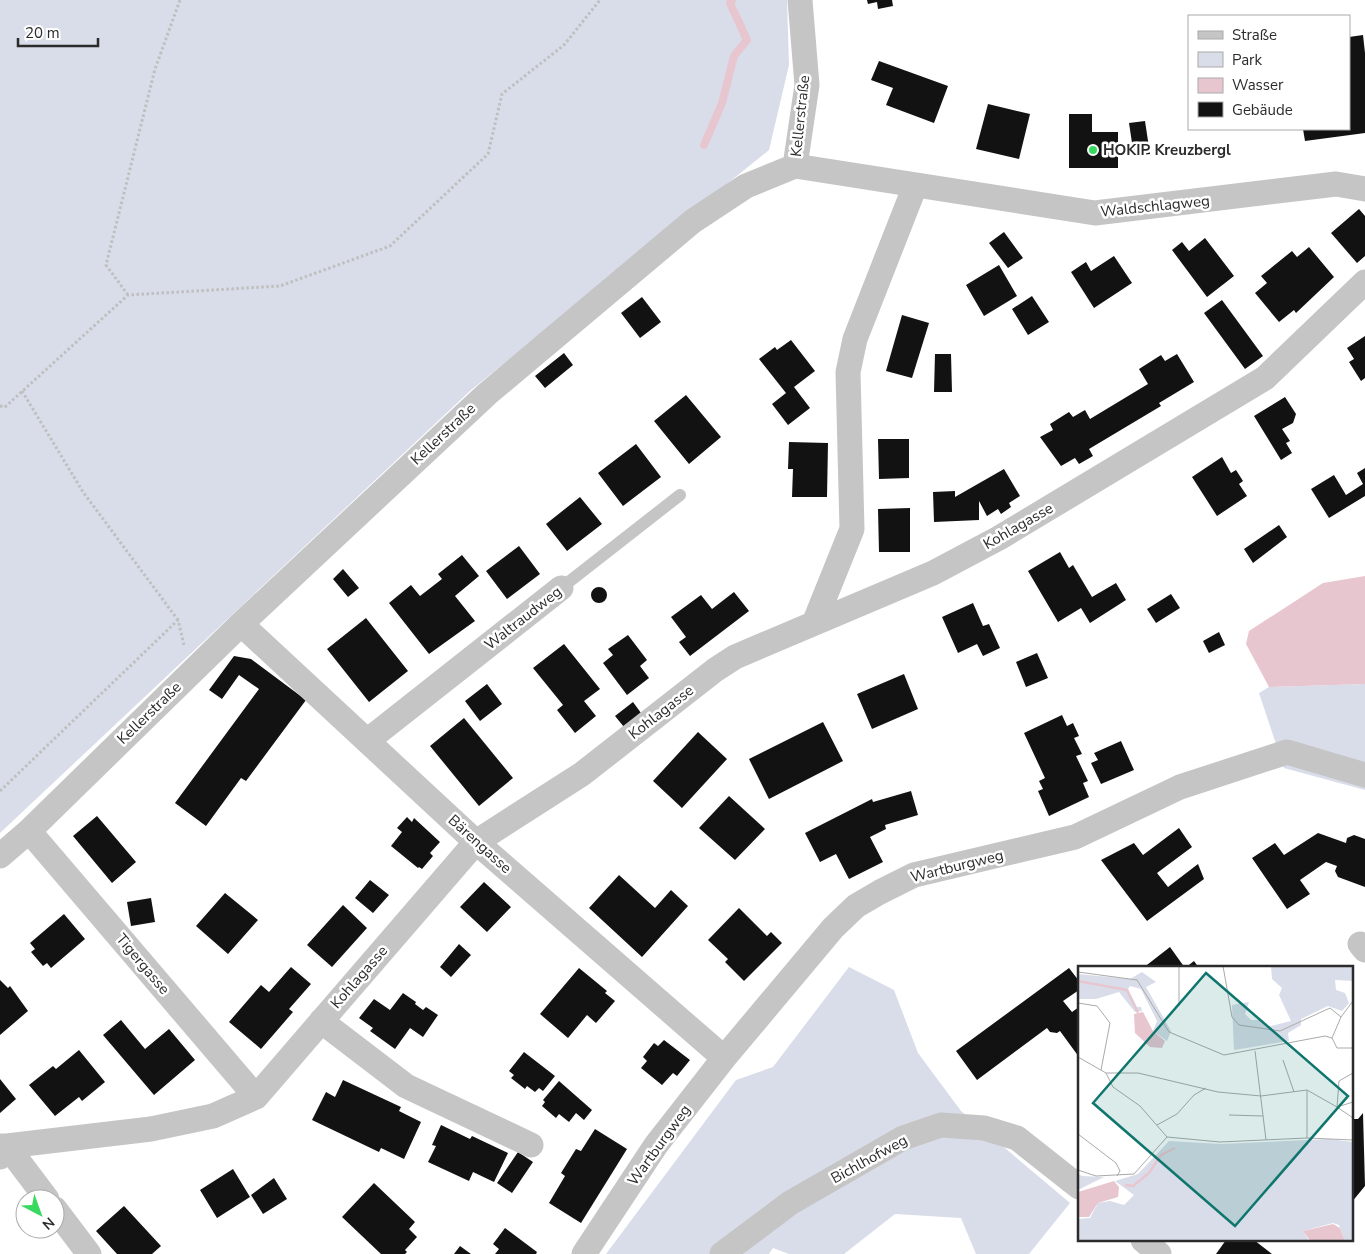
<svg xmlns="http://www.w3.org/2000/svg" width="1365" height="1254" font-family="'Nunito Sans',sans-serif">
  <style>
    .green { fill: #d9dde9 }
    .water { fill: #e8c6d0 }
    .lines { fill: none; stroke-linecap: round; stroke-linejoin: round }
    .stream { stroke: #e8c6d0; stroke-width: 8 }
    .building { fill: #121212 }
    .path { stroke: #bfbfbf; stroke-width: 3; stroke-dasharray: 2.5 2.5; stroke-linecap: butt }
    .service { stroke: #c5c5c5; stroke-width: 12 }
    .minor { stroke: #c5c5c5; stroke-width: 25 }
    .poi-dot { fill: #37d95e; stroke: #fff; stroke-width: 2 }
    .labels { text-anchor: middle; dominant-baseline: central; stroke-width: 5; stroke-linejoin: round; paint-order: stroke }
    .street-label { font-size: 15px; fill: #2b2b2b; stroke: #fff }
    .poi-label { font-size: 15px; font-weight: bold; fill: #2b2b2b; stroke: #fff; text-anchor: start }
    .inset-river { fill: none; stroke: #e8c6d0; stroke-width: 2.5 }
    .inset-road { fill: none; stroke: #aaa; stroke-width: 1 }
    .view { fill: #0f766e; fill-opacity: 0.15; stroke: #0f766e; stroke-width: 2.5 }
    .inset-edge { fill: none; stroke: #2b2b2b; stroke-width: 2.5 }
  </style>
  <rect width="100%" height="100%" fill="#fff"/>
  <path class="green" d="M0,0H787L789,65L769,150L471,390L0,833Z
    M1365,684V790L1284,768L1259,693L1269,687Z
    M849,967L894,990L918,1053L961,1111L1070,1203L1029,1254H976L961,1218L895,1214L844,1254H789L773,1248L769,1254H606L736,1080L773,1067Z"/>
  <path class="water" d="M1365,576V684L1269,687L1246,644L1249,631L1323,583Z"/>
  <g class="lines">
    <path class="stream" d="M704,145L722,103L734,56L747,40L730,3L732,0"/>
  </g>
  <path class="building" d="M867,0H892L893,6L878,9L877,2L868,4Z
    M1363,35L1365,53V133L1305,141L1303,129H1349V37Z
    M879,61L948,86L934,123L886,105L893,88L871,80Z
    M988,104L1030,114L1019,159L976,149Z
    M1069,114H1092V132H1118V168H1069Z
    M1145,121L1150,154L1134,156L1129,123Z
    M1359,209L1365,216V256L1357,263L1331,233Z
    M1004,232L1023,258L1008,268L989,243Z
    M1205,238L1234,276L1207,297L1172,250L1182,242L1189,251Z
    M1309,247L1334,277L1296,313L1294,310L1279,322L1255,293L1267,283L1261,276L1292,251L1297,257Z
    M1114,256L1132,283L1094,308L1071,272L1086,262L1091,271Z
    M999,265L1017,296L984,316L966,285Z
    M1032,296L1049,322L1028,335L1012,309Z
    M642,297L661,322L640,338L621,313Z
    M1222,300L1263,356L1245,369L1204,313Z
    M902,315L929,323L912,378L886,371Z
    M1365,336V378L1361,381L1349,362L1354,359L1347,348Z
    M791,340L815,371L794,387L810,408L788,425L772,404L786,393L759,359L775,347L777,350Z
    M564,353L573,365L545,388L535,376Z
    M935,354H951L952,392H934Z
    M1177,354L1194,382L1159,403L1161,406L1089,449L1093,456L1079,464L1075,458L1061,466L1040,437L1053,430L1050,424L1069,412L1073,417L1085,410L1090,419L1148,384L1139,369L1161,355L1165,361Z
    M686,395L721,437L689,464L654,421Z
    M1285,397L1296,414L1293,423L1282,429L1290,441L1286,443L1292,453L1281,460L1254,416Z
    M878,439H909V478L879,479Z
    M789,442L828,443L827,497H792L793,469H788Z
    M636,444L661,477L623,506L598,473Z
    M1222,457L1231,473L1236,470L1243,481L1239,484L1247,496L1217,516L1192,477Z
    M1365,468V496L1329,518L1311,489L1334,475L1346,495L1363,484L1357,473Z
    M1004,469L1020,496L1009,503L1011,507L1001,514L998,509L987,516L979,501V520L934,522L933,492L955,491V497Z
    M580,497L602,524L567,551L546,524Z
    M910,508V552H879L878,509Z
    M1279,525L1287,537L1253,563L1244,549Z
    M519,546L540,574L507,599L486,571Z
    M1060,552L1069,568L1073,565L1092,597L1116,583L1126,600L1090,623L1081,608L1058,622L1028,571Z
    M462,555L479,576L455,596L475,621L429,654L389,603L411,585L420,596L442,579L438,574Z
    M343,569L359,588L348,597L333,579Z
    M591 595a8 8 0 1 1 16 0a8 8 0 1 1-16 0Z
    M734,592L749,611L690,656L679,642L686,637L671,617L701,595L712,609Z
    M1171,594L1180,608L1156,623L1147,609Z
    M973,603L983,626L989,624L1000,648L983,656L977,644L958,653L942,617Z
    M366,618L408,671L369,702L327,649Z
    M1219,632L1225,645L1209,653L1203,641Z
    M628,635L647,660L640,666L649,678L627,695L603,663L613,655L608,649Z
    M564,644L600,689L584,701L596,716L575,733L557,710L563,705L533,668Z
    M1037,653L1048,678L1026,687L1016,662Z
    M234,656L251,659L306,700L246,781L241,778L206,826L175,803L259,689L239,675L222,699L209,690Z
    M904,674L918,709L872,729L857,694Z
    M487,684L502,704L480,721L465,701Z
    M633,702L641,713L624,727L615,716Z
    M1062,715L1067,726L1073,723L1079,736L1074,738L1082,754L1076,756L1088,781L1083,783L1089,797L1049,816L1038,791L1043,789L1039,781L1045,778L1024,733Z
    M464,718L513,778L479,806L430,746Z
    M823,722L843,761L769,799L749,759Z
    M698,732L727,759L682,808L653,781Z
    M1121,741L1134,770L1101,784L1091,763L1098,760L1094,753Z
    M911,791L918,815L885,825L886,829L870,837L883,862L849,879L836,854L820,862L805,833L872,799L873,802Z
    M729,796L765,829L735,860L699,828Z
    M97,816L136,862L112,883L73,836Z
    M407,817L412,822L414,818L440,842L430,853L433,856L422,869L419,867L418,868L391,846L402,832L397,828Z
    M1179,828L1192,847L1157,873L1168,887L1198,864L1204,879L1147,921L1101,860L1134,843L1143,855Z
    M1318,833L1346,843L1347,838L1354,835L1365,839V887L1338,877L1335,871L1337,866L1326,862L1300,880L1310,894L1287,909L1252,858L1275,843L1284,855Z
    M619,875L655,908L671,890L688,906L642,957L589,908Z
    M370,880L389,895L373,913L355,898Z
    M484,882L511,907L487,932L460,907Z
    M225,893L258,920L228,954L196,926Z
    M151,898L155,922L131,926L127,902Z
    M343,905L367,928L332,967L307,945Z
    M739,908L767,936L771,932L782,943L744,981L725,962L728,959L708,940Z
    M64,914L85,939L51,968L47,963L43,966L31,952L35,949L30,943Z
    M459,944L471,955L451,977L440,967Z
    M1170,947L1185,968L1194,961L1199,968H1143Z
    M291,967L311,984L289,1009L293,1012L261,1049L229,1022L261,985L269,992Z
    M579,968L607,991L605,993L615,1001L596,1023L587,1015L568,1038L540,1014Z
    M1069,968L1079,981V990L1063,1001L1072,1012L1079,1007V1057L1060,1031L1057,1033L1050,1032L1047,1028L977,1080L956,1051Z
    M0,980L8,988L10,986L28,1011L0,1035Z
    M403,993L416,1002L415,1004L423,1010L426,1007L438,1015L423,1037L410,1028L395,1049L370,1031L373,1028L359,1018L374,999L390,1010Z
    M121,1020L145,1049L169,1029L195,1060L154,1095L103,1035Z
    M664,1040L690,1060L677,1076L673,1073L662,1085L641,1068L647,1061L643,1057L654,1043L658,1046Z
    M79,1050L105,1082L82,1101L79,1097L55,1116L29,1085L53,1066L56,1069Z
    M524,1052L555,1076L543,1091L539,1088L535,1092L527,1086L525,1089L511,1078L514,1075L509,1071Z
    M0,1079L16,1099L0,1113Z
    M343,1080L401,1107L399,1111L421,1122L404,1159L381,1148L379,1152L312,1120L326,1092L335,1097Z
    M559,1081L592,1110L584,1120L576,1113L569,1122L559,1114L556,1118L542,1106L545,1102L543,1100Z
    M1363,1113L1365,1186L1351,1203V1119H1358Z
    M441,1125L470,1139L472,1136L508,1153L494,1182L473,1172L469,1181L428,1162L436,1146L432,1145Z
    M595,1129L627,1149L581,1223L549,1203L565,1176L561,1173L576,1149L581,1151Z
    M518,1152L533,1162L512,1193L497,1183Z
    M233,1169L250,1197L217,1218L200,1190Z
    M274,1178L287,1199L263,1214L251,1195Z
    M374,1183L415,1222L409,1229L417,1237L405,1250L407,1252L405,1254H381L342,1217Z
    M124,1206L161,1246L152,1254H117L96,1231Z
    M505,1228L537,1252L536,1254H495L499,1249L493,1244Z
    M1226,1240H1254L1272,1254H1216Z
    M460,1246L471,1254H454Z"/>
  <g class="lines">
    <path class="path" d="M128,295L106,265L155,69L180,0
      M22,391L83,492L178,620
      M0,406L5,407L128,295L280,286L390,246L488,154L502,94L564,45L600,0
      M0,791L178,620L184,645"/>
    <path class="service" d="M561,588L680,495"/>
    <path class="minor" d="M795,166L1095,213L1336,184L1365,189
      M795,166L807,85L800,0
      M815,621L852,529L848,372L855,339L915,186
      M241,624L476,842L724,1058
      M367,741L561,588
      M29,831L256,1097
      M0,856L29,831L241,624L487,394L693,221L746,186L795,166
      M1360,944L1365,950
      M321,1021L406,1086L531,1145
      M0,1146H7L47,1199
      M0,1157L7,1146L151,1129L213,1116L256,1097L476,842L582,774L715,670L735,657L933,573L999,538L1265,378L1365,282
      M55,1209L89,1254
      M1143,1240L1159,1254
      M584,1254L656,1145L724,1058L833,928L856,906L880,892L914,875L1075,837L1180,787L1287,752L1365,775
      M722,1254L790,1203L903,1138L941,1125L984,1128L1017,1138L1079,1187"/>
  </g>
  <circle class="poi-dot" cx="1093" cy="150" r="5"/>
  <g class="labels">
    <g class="street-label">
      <text transform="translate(800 116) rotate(-84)">Kellerstraße</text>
      <text transform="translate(1155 206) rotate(-6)">Waldschlagweg</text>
      <text transform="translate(443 434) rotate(-43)">Kellerstraße</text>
      <text transform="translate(1018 526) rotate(-30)">Kohlagasse</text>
      <text transform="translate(523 618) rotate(-38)">Waltraudweg</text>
      <text transform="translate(661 712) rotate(-38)">Kohlagasse</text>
      <text transform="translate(149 713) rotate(-44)">Kellerstraße</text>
      <text transform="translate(480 844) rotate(42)">Bärengasse</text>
      <text transform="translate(957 866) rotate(-14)">Wartburgweg</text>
      <text transform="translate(143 964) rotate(50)">Tigergasse</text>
      <text transform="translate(359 977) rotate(-49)">Kohlagasse</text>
      <text transform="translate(659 1145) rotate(-54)">Wartburgweg</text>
      <text transform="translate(869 1159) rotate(-29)">Bichlhofweg</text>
    </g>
    <g class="poi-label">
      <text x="1103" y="150">HOKIP Kreuzbergl</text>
    </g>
  </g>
  <g transform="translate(1078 966)">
    <rect width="275" height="275" fill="#fff"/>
    <path d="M193,0H275V15L257,14L258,24L267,27L271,37L264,45L250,40L223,53V59L210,67L211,75L156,84L154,39L171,36L167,48L173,54H185L189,61L213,55L201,29L204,22L194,13ZM64,6L78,16L68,21L93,65L89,75L75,65L79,55L63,23L52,20L50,23L59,41H63L64,45L57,46L41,26L18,33H0V8L52,13ZM251,173L275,176V275H267L261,259L255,257L225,265L231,275H0V253L12,252L20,237L32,235L46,239L56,229L37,215L60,208L91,175L143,178ZM0,208L4,210L26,211L0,224Z" fill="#d9dde9"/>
    <path d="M65,46L75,65L87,75L84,82L72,81L57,67L56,48ZM36,215L41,221L40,231L20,237L11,251H0V226ZM255,258L262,262L267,275H232L225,265Z" fill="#e8c6d0"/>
    <path class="inset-river" d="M0,15L49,24L60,47M47,219L55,220L71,207L83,189L97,182"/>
    <path class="inset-road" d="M145,0L154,51L161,59L202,65L252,42L263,51M0,6L59,14L91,66L146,89L247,70L254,72M275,35L263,51L254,72L259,82H275M0,37L19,40L32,57L23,104M101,40V0M177,85L188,174M0,91L28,107L35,121L62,140L89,171M205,94L216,126M28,107H60L140,126L183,130L229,124L259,141L275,136M275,107L261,115L259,141L275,152M151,149L185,150M79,159L99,148L116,129L128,122M0,168L38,197L42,205L39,210M89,171L142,176L229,172L275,174M229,172V124M0,204L18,210L56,208L89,171"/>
    <path class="view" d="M128,7L270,130L157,260L15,137Z"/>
    <rect width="275" height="275" class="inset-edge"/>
  </g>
  <rect x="1188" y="15" width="162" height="115" fill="#ffffff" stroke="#aaaaaa"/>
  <rect x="1198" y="31" width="25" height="8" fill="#c5c5c5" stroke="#aaaaaa"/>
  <text x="1232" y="40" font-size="15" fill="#2b2b2b">Straße</text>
  <rect x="1198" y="52" width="25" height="15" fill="#d9dde9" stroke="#aaaaaa"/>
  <text x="1232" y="65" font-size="15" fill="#2b2b2b">Park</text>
  <rect x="1198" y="78" width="25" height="15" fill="#e8c6d0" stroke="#aaaaaa"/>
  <text x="1232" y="90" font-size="15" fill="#2b2b2b">Wasser</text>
  <rect x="1198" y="102" width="25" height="15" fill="#121212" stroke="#aaaaaa"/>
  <text x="1232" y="115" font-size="15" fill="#2b2b2b">Gebäude</text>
  <g transform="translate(40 1214) rotate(139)"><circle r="24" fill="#ffffff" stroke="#aaaaaa"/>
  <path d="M0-4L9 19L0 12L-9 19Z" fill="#37d95e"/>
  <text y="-8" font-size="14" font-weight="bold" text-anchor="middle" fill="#2b2b2b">N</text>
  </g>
  <path d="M18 38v8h80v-8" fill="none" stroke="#2b2b2b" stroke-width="2.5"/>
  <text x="25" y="38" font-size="15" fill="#2b2b2b" stroke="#ffffff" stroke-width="4" paint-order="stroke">20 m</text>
</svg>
